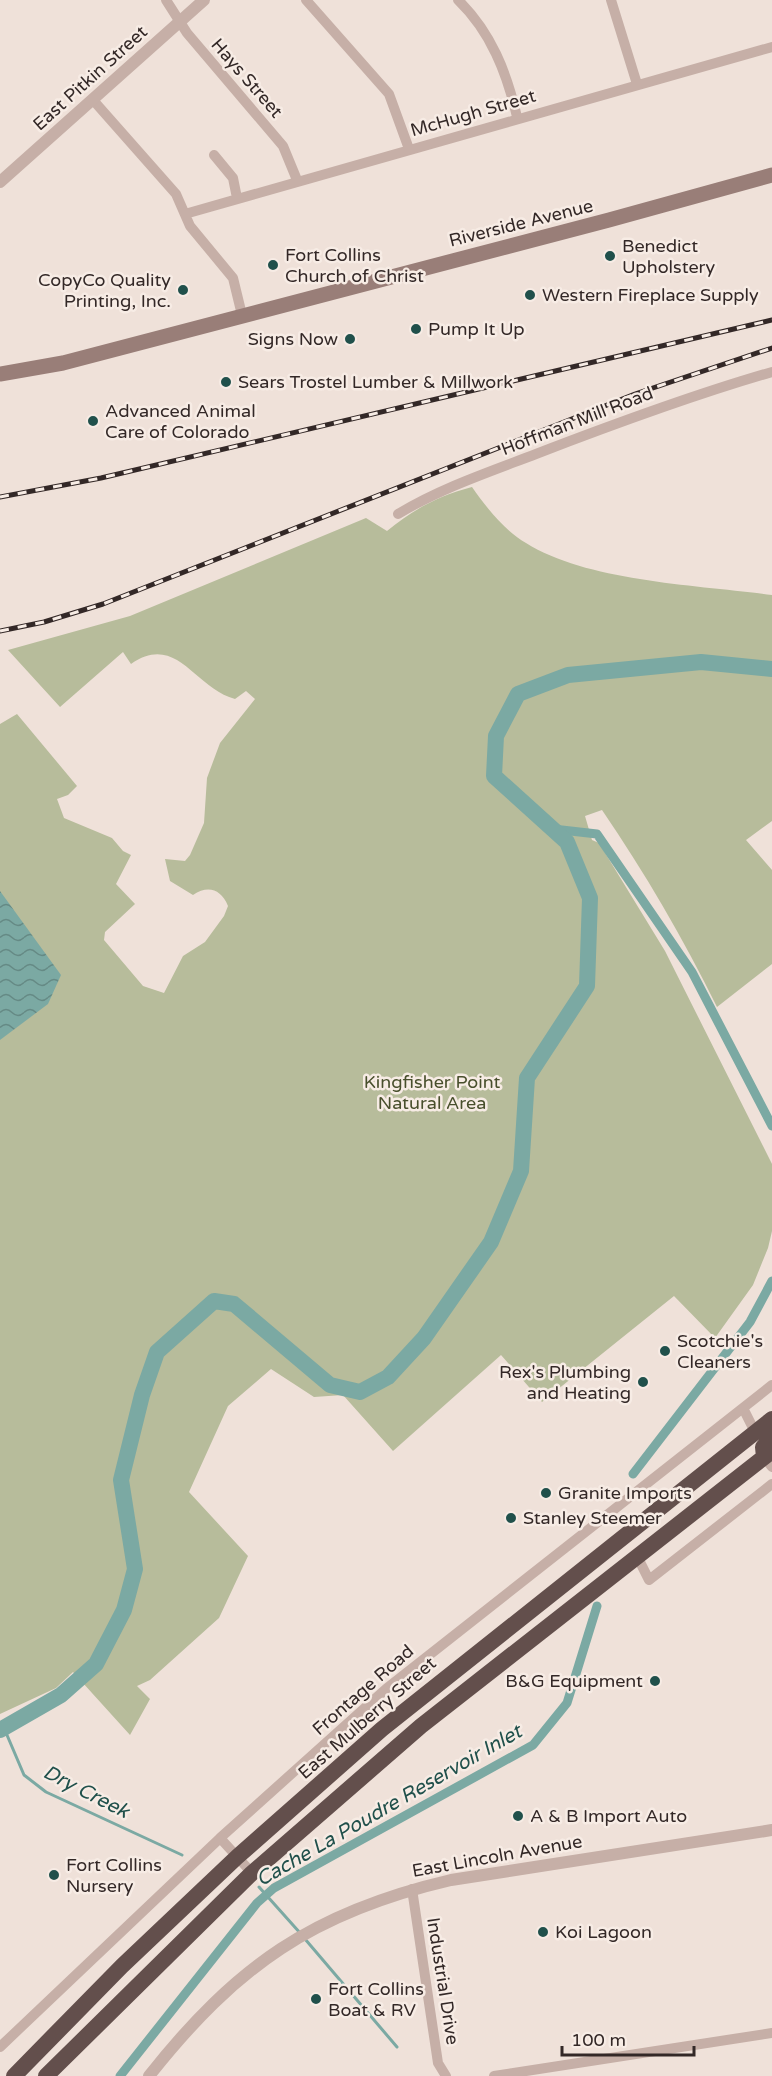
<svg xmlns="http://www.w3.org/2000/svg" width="772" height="2076" font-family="'Varela Round',sans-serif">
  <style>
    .park { fill: #b7bc9b }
    .water { fill: url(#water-waves) }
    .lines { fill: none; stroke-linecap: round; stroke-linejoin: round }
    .stream { stroke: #7ba9a3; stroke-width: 3 }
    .canal { stroke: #7ba9a3; stroke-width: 9 }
    .river { stroke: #7ba9a3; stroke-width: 16 }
    .minor { stroke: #c6afa7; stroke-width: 10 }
    .tertiary { stroke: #c6afa7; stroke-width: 12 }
    .secondary { stroke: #997e78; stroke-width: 15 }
    .trunk { stroke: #634f4c; stroke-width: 16 }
    .rail-casing { stroke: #332827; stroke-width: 5 }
    .rail { stroke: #f7ece5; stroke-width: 3; stroke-dasharray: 9; stroke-linecap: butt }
    .poi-dot { fill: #20504b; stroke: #f7ece5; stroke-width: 2 }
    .labels { text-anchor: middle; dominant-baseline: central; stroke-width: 5; stroke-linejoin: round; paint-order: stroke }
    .street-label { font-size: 18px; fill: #332827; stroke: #f7ece5 }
    .poi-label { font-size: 18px; fill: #332827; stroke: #f7ece5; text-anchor: start }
    .park-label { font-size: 18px; fill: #484f2c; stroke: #f7ece5 }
    .water-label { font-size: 20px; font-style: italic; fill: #20504b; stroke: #f7ece5 }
  </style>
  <defs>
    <pattern id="water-waves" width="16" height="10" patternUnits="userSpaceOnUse" patternTransform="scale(1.5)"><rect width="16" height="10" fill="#7ba9a3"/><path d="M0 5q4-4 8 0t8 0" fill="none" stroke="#658a85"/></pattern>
  </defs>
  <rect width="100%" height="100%" fill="#efe1d9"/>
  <path class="park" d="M472,487C485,506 505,531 526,543C588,582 699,585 772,595V821L746,840L772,870V964L717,1007C683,938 645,873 602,810L585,816L592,840L599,843L665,951L772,1164V1231L768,1248L753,1285L715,1338L674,1296L542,1402L501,1355L393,1451L343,1395L314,1397L271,1369L228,1406L189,1492L248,1556L219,1618L150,1680L137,1686L150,1699L130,1735L73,1672L56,1688L0,1714V724L17,714L77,786L68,795L57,799L64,818L112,838L123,851L131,855L116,884L135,904L105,932L104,940L143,986L164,993L183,956L205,942L224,916L228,906C221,889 208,885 193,895L170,881L165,859L185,861L190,855L204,823L207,778L220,743L255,699L246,691L235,699C195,689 177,632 131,664L123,652L60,707L8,650L130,616L366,518L387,531C414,509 438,496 472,487Z"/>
  <path class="water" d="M0,891L61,975L48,1004L0,1040Z"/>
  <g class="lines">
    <path class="stream" d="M4,1728L24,1775L46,1792L182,1855
      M259,1887L301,1934
      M305,1939L397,2047"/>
    <path class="canal" d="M553,829L597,834L692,972L772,1126
      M633,1474L750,1322L772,1281
      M120,2076L257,1903L274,1888L533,1745L567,1703L597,1606"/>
    <path class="river" d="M0,1730L61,1695L96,1664L124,1610L135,1569L121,1480L142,1395L157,1352L214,1301L234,1304L330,1385L360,1392L388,1377L424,1338L491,1242L521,1171L527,1078L587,986L590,898L567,842L494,776L496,736L518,694L568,675L701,662L772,669"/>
    <path class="minor" d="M166,0L187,33L283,146L297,180
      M306,0L389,94L409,149
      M458,0C491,32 507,73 517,117
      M611,0L637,84
      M93,100L176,194L190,226L233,278L242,315
      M214,155L233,178L237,198
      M185,214L772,47
      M398,514C441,488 489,472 536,454C614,424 692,395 772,372
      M743,1408L755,1432
      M764,1457L772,1467
      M637,1556L649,1580L772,1484
      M220,1838L252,1873
      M412,1889L438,2063L446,2076
      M0,2047L220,1838L386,1689L772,1385
      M494,2076L772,2033"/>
    <path class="tertiary" d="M0,182L204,0
      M149,2076C236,1966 313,1912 451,1880L772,1830"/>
    <path class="secondary" d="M0,374L63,363L609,220L772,175"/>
    <path class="trunk" d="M764,1457L763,1447L772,1437
      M14,2076L122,1966L237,1857L382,1729L772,1419
      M46,2076L252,1873L421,1726L772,1451"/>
    <defs>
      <path id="rail" d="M0,497L101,478L772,320
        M0,631L44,622L103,604L635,394L772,348"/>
    </defs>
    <use href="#rail" class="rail-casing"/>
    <use href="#rail" class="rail"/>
  </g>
  <g class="poi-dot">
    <circle cx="610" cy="256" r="6"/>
    <circle cx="273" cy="265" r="6"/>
    <circle cx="183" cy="290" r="6"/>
    <circle cx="530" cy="295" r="6"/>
    <circle cx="416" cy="329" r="6"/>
    <circle cx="350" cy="339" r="6"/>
    <circle cx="226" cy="382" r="6"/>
    <circle cx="93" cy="421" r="6"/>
    <circle cx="665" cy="1351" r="6"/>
    <circle cx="643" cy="1382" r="6"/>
    <circle cx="546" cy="1493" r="6"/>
    <circle cx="511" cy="1518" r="6"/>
    <circle cx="655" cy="1681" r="6"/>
    <circle cx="518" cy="1816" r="6"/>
    <circle cx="54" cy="1875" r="6"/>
    <circle cx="543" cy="1932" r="6"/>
    <circle cx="316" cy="1999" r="6"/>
  </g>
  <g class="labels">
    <g class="street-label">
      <text transform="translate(90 78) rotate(-42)">East Pitkin Street</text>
      <text transform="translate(247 78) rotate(49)">Hays Street</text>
      <text transform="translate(473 113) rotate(-16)">McHugh Street</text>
      <text transform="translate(521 223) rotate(-14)">Riverside Avenue</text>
      <text transform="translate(577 421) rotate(-21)">Hoffman Mill Road</text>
      <text transform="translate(363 1690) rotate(-41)">Frontage Road</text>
      <text transform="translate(367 1718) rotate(-41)">East Mulberry Street</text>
      <text transform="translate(497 1856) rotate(-10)">East Lincoln Avenue</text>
      <text transform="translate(443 1981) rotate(81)">Industrial Drive</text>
    </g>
    <g class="poi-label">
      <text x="622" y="246">Benedict<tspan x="622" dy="21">Upholstery</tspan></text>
      <text x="285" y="255">Fort Collins<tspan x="285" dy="21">Church of Christ</tspan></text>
      <text x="171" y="280" text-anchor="end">CopyCo Quality<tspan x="171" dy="21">Printing, Inc.</tspan></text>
      <text x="542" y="295">Western Fireplace Supply</text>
      <text x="428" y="329">Pump It Up</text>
      <text x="338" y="339" text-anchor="end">Signs Now</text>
      <text x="238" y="382">Sears Trostel Lumber &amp; Millwork</text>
      <text x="105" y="411">Advanced Animal<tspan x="105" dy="21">Care of Colorado</tspan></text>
      <text x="677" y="1341">Scotchie's<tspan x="677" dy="21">Cleaners</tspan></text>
      <text x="631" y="1372" text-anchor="end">Rex's Plumbing<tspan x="631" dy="21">and Heating</tspan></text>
      <text x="558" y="1493">Granite Imports</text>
      <text x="523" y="1518">Stanley Steemer</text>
      <text x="643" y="1681" text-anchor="end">B&amp;G Equipment</text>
      <text x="530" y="1816">A &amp; B Import Auto</text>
      <text x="66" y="1865">Fort Collins<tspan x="66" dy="21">Nursery</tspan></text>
      <text x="555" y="1932">Koi Lagoon</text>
      <text x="328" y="1989">Fort Collins<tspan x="328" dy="21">Boat &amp; RV</tspan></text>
    </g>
    <g class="park-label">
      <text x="432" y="1082">Kingfisher Point<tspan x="432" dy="21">Natural Area</tspan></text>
    </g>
    <g class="water-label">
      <text transform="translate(86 1792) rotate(27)">Dry Creek</text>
      <text transform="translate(389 1806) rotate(-30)">Cache La Poudre Reservoir Inlet</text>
    </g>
  </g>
  <path d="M562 2046v9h132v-9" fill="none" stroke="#332827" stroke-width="3"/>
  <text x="571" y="2046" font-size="18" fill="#332827" stroke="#f7ece5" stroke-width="4.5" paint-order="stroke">100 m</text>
</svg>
